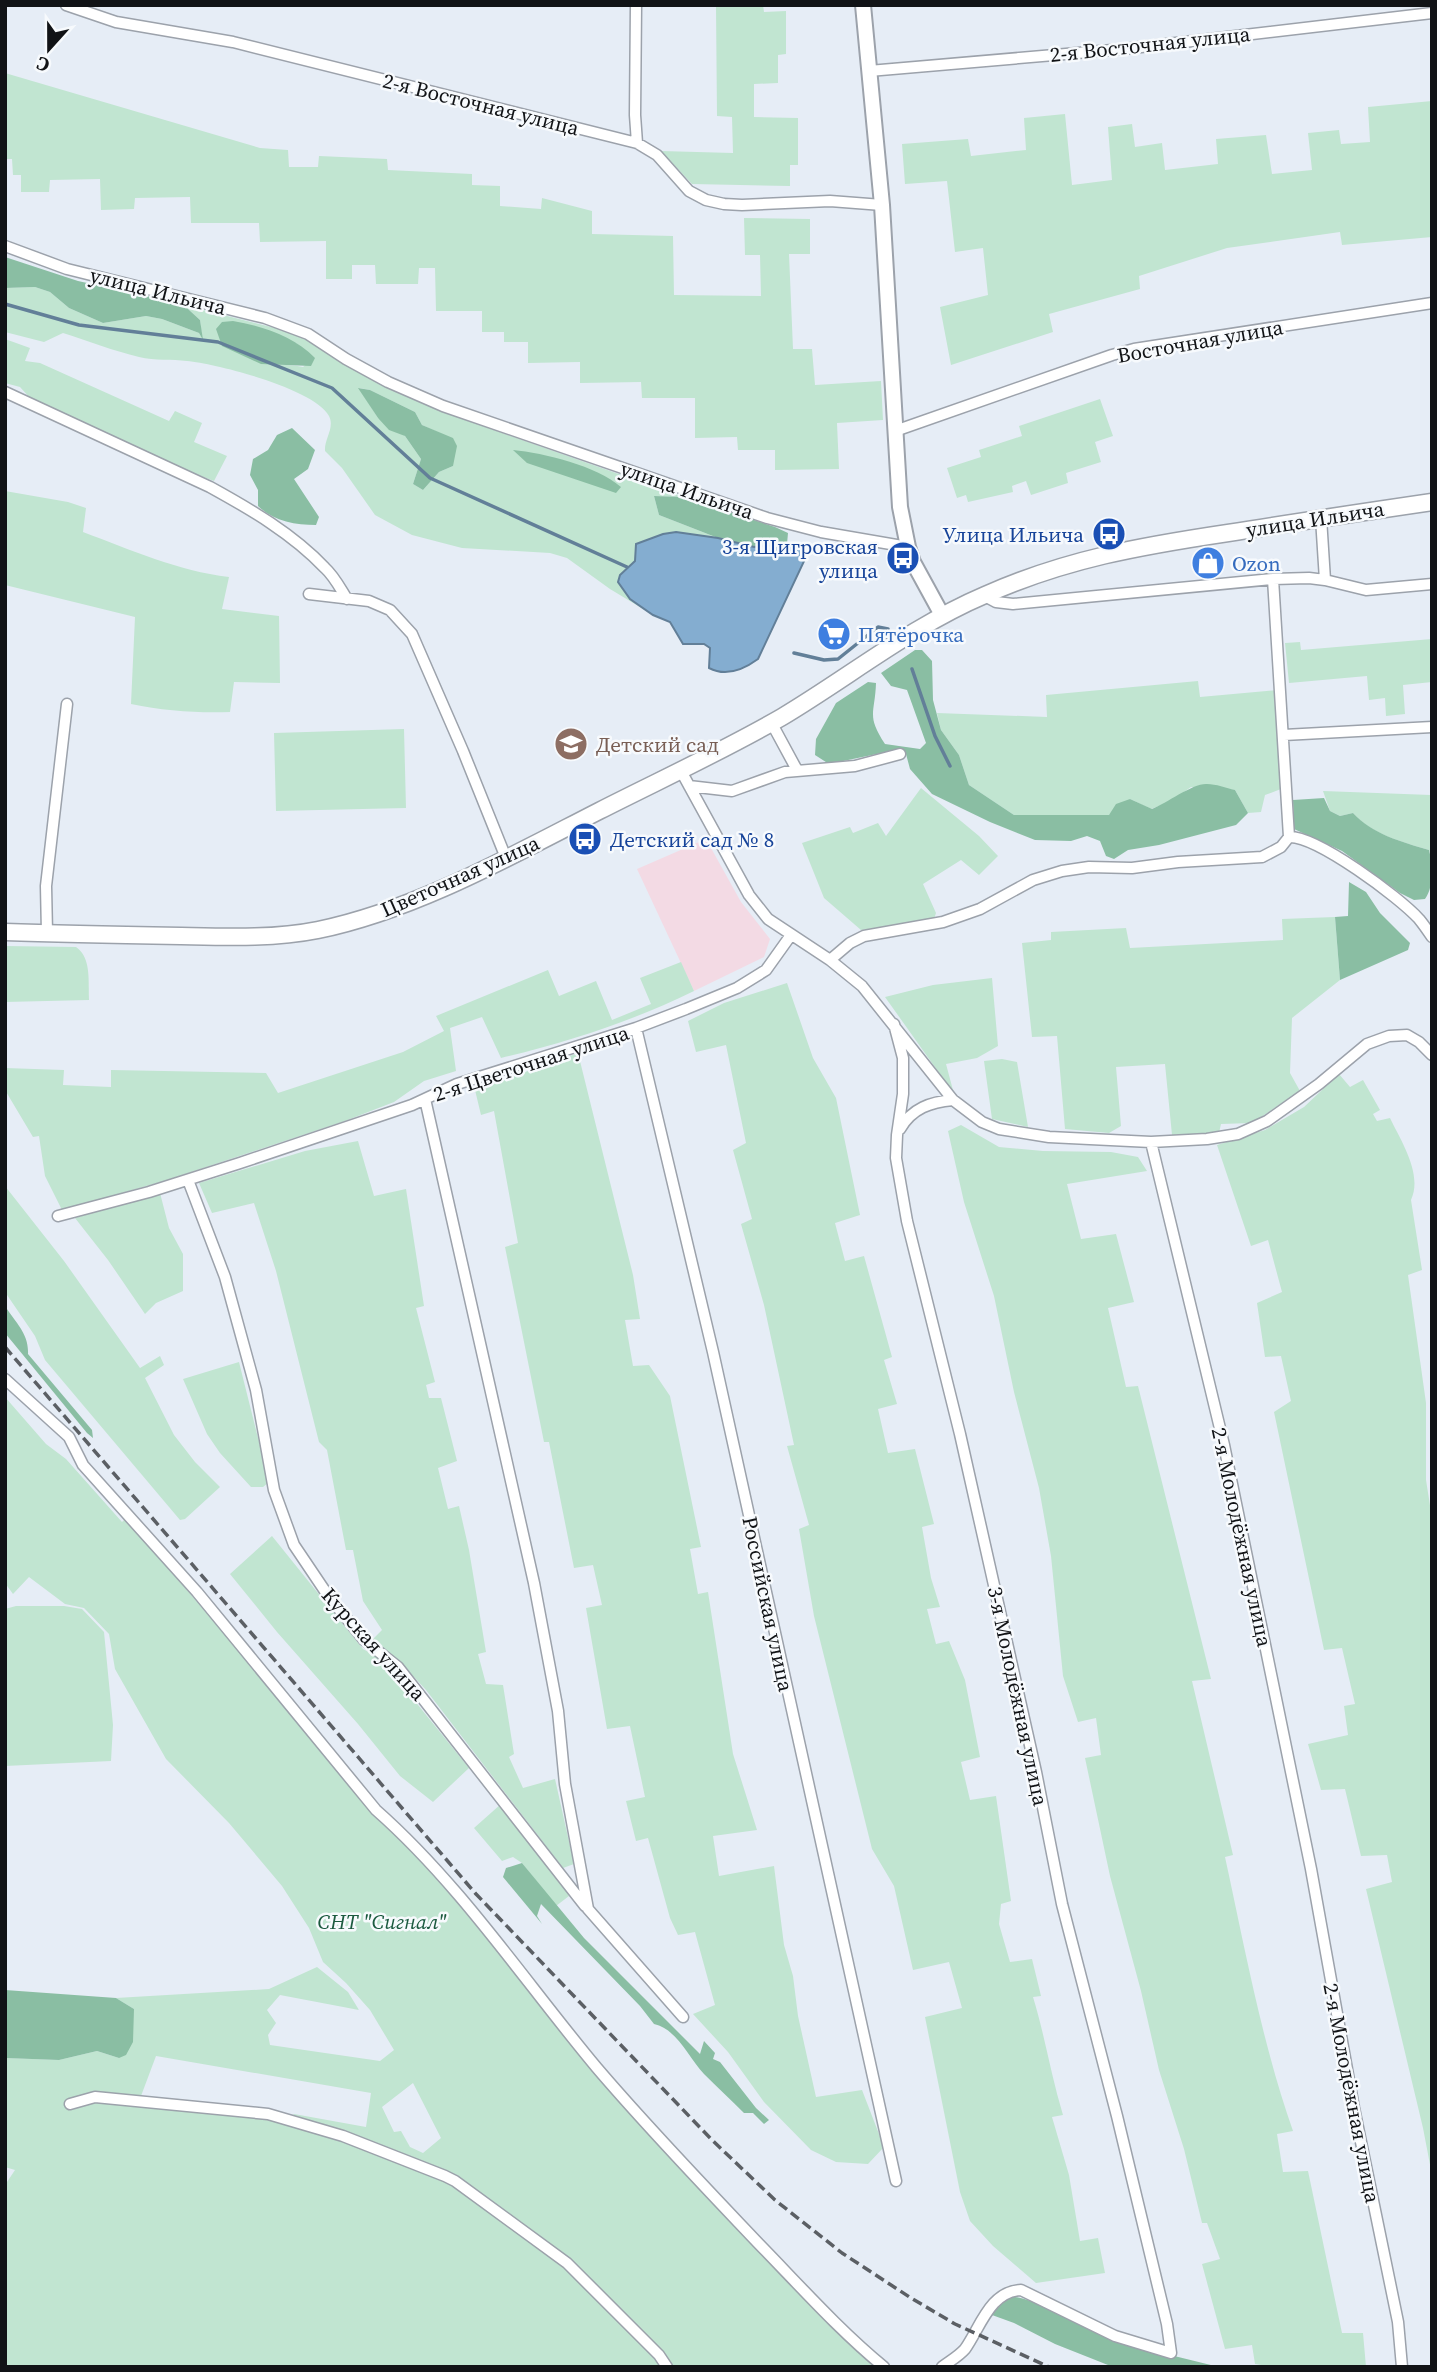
<svg xmlns="http://www.w3.org/2000/svg" width="1437" height="2372" font-family="'Source Serif 4',serif">
  <style>
    .commercial { fill: #f3dae4 }
    .green { fill: #c1e5d1; fill-rule: evenodd }
    .forest { fill: #8abea3 }
    .water { fill: #84add0; stroke: #627f98; stroke-width: 2 }
    .lines { fill: none; stroke-linecap: round; stroke-linejoin: round }
    .stream { stroke: #627f98; stroke-width: 3.5 }
    .street-casing { stroke: #9ca2ab; stroke-width: 13 }
    .secondary-casing { stroke: #9ca2ab; stroke-width: 18 }
    .primary-casing { stroke: #9ca2ab; stroke-width: 19 }
    .street { stroke: #fff; stroke-width: 10 }
    .secondary { stroke: #fff; stroke-width: 14 }
    .primary { stroke: #fff; stroke-width: 16 }
    .rail { stroke: #5b5f64; stroke-width: 3.5; stroke-dasharray: 10 5; stroke-linecap: butt }
    .labels { text-anchor: middle; dominant-baseline: central; stroke-width: 5; stroke-linejoin: round; paint-order: stroke }
    .street-label { font-size: 21px; fill: #111316; stroke: #f7fafd }
    .transit-label { font-size: 21px; fill: #164399; stroke: #f7fafd; text-anchor: end }
    .shop-label { font-size: 21px; fill: #366cbe; stroke: #f7fafd; text-anchor: start }
    .education-label { font-size: 21px; fill: #785e54; stroke: #f7fafd; text-anchor: start }
    .park-label { font-size: 21px; font-style: italic; fill: #1b5a3f; stroke: #f7fafd }
  </style>
  <rect width="100%" height="100%" fill="#e6edf6"/>
  <path class="commercial" d="M706,839L741,902L770,939L764,957L694,991L637,869Z"/>
  <path class="green" d="M644,5H763L764,12L786,11V54L778,55V83L754,84V117L798,118V165H790V186L692,184L661,151L733,153L732,117L717,116L716,7H644Z
    M5,73L260,148L288,150L289,167H318L319,156L387,159L388,170L472,174V185L500,186V206L541,209L542,198L592,211V234L673,236L674,295L761,296L760,255H745L744,218L810,219V254H789L793,349H812L815,385L881,381L883,420L837,423L839,469L775,470V450H738L737,437L695,438V398H642L641,382L580,383V362L528,363V342H504V332H482V311H436L435,268H419L418,284H376L375,265H352V279H326V241L260,242L259,223H191L190,197L135,198L134,209L101,210L100,179L50,180L49,192H21V175H13L12,159H5Z
    M1432,101V237L1342,245L1340,232L1227,248L1139,276L1140,289L1049,314L1053,332L951,365L940,307L988,295L983,248L955,252L947,181L905,184L902,144L968,139L971,156L1026,150L1024,118L1065,114L1072,185L1112,180L1108,127L1132,124L1135,147L1162,143L1165,170L1218,164L1216,139L1266,135L1272,174L1312,170L1308,133L1339,130L1341,144L1370,142L1368,107Z
    M35,287L50,292L69,308L103,323L146,316L162,319L199,333L202,338L200,320L188,309L156,298L279,329L315,343L389,389L440,411L684,497L654,496L659,515L718,538C681,533 672,530 636,544L635,561L627,567L618,582L630,599L653,615L610,589L567,558L550,553L462,548L412,535L375,515L342,468L325,451C324,439 335,428 329,416C315,389 218,364 187,361C172,359 155,361 139,357C114,351 88,341 63,333L44,342L5,332V288ZM296,343L314,358L303,367C281,363 267,367 247,356ZM359,388L370,390L415,412L422,425L453,439V466L439,472L423,490L413,484L421,459L405,436L378,418Z
    M5,339L30,348L25,361L40,363L169,421L175,411L202,423L194,442L227,456L214,481L109,441L31,399L20,387L5,383Z
    M1100,399L1113,436L1095,442L1101,462L1066,473L1068,483L1031,495L1026,481L1012,486L1013,492L968,502L966,495L957,498L947,468L981,457L979,450L1022,436L1019,426Z
    M5,491L68,502L86,508L83,532C131,550 178,571 229,577L222,609L279,616L280,683L234,682L230,712C197,713 164,711 131,704L135,617L5,585Z
    M1432,639V682L1403,685L1405,714L1386,716L1385,698L1369,700L1367,676L1289,683L1285,643L1300,642L1301,650Z
    M1198,681L1200,697L1277,690L1281,789L1265,795L1261,812L1248,813L1235,790L1191,787L1170,802L1151,809L1130,799L1109,815H1014L969,785L959,755L941,730L937,713L1047,717L1046,695Z
    M404,729L406,808L276,811L274,733Z
    M921,788L979,836L998,856L979,875L961,860L923,884L936,913L934,919L861,930L824,898L802,843L850,827L853,833L878,823L886,836Z
    M1323,791L1431,795L1432,858L1429,850C1402,842 1371,834 1353,813L1340,816L1330,811Z
    M1335,917L1340,980L1292,1018L1290,1073L1300,1091L1252,1123L1221,1124L1219,1133L1172,1135L1165,1064L1116,1067L1121,1126L1109,1133L1065,1129L1057,1036L1032,1037L1022,943L1051,940V932L1126,928L1130,948L1283,940L1282,919Z
    M5,946L76,947C92,958 88,983 89,1000L5,1002Z
    M681,962L694,991C633,1021 568,1042 501,1058L482,1017L450,1028L456,1071L424,1081L394,1102L345,1121L164,1181L62,1210L45,1176L39,1136L33,1137L5,1090V1068L64,1070L63,1085L111,1087V1070L266,1073L278,1093L403,1052L444,1031L436,1016L548,970L559,996L596,981L612,1020L651,1004L640,978Z
    M992,978L998,1046L977,1058L946,1064L954,1094L885,997L933,985Z
    M787,983L813,1058L836,1098L860,1215L835,1223L845,1261L864,1256L892,1357L884,1360L897,1404L878,1409L888,1453L915,1449L934,1524L922,1527L931,1578L940,1607L927,1609L936,1644L949,1641L965,1680L980,1757L961,1762L970,1800L996,1796L1011,1901L1001,1904L999,1924L1010,1962L1032,1959L1041,1996L1033,1997C1045,2036 1051,2076 1063,2115L1052,2117L1069,2175L1080,2241L1098,2238L1105,2273L1036,2283L993,2246L970,2221L960,2192L925,2017L962,2008L949,1962L913,1970L894,1886L872,1849L814,1616L799,1529L809,1525L787,1446L794,1445L764,1305L741,1224L752,1219L733,1150L746,1143L726,1045L696,1052L688,1021L724,1003Z
    M578,1053L633,1275L640,1319L625,1320L633,1366L649,1365L670,1396L701,1547L690,1549L698,1594L708,1592L733,1754L757,1830L713,1836L719,1876L774,1866L784,1945L793,1976L798,2016L816,2097L862,2090L884,2147L868,2164L836,2162L811,2150L764,2102L728,2052L693,2014L715,2005L695,1932L678,1935L670,1918L648,1838L636,1841L626,1801L645,1797L630,1726L607,1729L586,1608L602,1605L593,1565L574,1568L549,1442H544L505,1247L518,1243L494,1111L481,1115L475,1090Z
    M1002,1059L1017,1062L1028,1127L992,1119L984,1061Z
    M1339,1074L1350,1087L1363,1080L1380,1110L1373,1114L1377,1121L1390,1118C1401,1141 1423,1174 1411,1200L1422,1270L1408,1275L1426,1403V1480L1432,1518V2175L1423,2128L1366,1889L1392,1882L1387,1855L1361,1856L1345,1789L1321,1790L1308,1744L1348,1735L1344,1706L1355,1704L1342,1648L1324,1650L1274,1412L1291,1401L1281,1356L1265,1357L1257,1303L1282,1292L1268,1240L1251,1246L1217,1145L1265,1130L1304,1107Z
    M961,1125L999,1147L1043,1151L1111,1152L1138,1157L1147,1171L1067,1184L1081,1239L1116,1234L1134,1302L1108,1308L1126,1387L1138,1386L1211,1679L1192,1681L1233,1855L1225,1857C1245,1949 1262,2043 1293,2131L1277,2134L1283,2172L1308,2171L1342,2333H1363L1366,2367H1274L1255,2364L1252,2345L1225,2349L1202,2264L1220,2259L1207,2223H1202L1184,2149L1159,2070L1141,1991L1110,1876L1085,1758L1101,1755L1096,1718L1078,1722L1063,1676L1051,1556L1039,1488L1014,1392L994,1296L964,1202L948,1131Z
    M358,1141L374,1196L406,1189L424,1306L416,1308L435,1382L426,1385L429,1398H441L457,1461L438,1468L448,1509L459,1506L469,1550L486,1652L478,1654L486,1684L503,1685L514,1754L509,1757L523,1788L555,1779L574,1864L563,1868L426,1690L402,1664L372,1640L382,1630L363,1601L353,1550H346L327,1450L319,1442L276,1271L254,1203L212,1213L199,1183L305,1151Z
    M5,1186L64,1261L140,1368L160,1356L164,1365L145,1378L174,1435L195,1462L220,1487L185,1519L180,1520L45,1360L35,1336L5,1292Z
    M160,1193L169,1228L183,1254V1291L156,1303L145,1314L108,1260L75,1218Z
    M239,1362L269,1482L263,1487H251L220,1453L207,1434L183,1379Z
    M5,1397L46,1444L66,1459L122,1522L126,1518L260,1676L403,1837L565,2033L878,2367H5V2185L15,2170L5,2167V2058L59,2060L97,2051L119,2058L134,2009L116,1998L269,1989L317,1967L348,1992L359,2010L280,1995L267,2010L276,2023L268,2035L270,2045L380,2061L394,2050L370,2010L346,1983L323,1962L309,1928L282,1886L229,1823L166,1759L115,1669L109,1634L84,1608L65,1604L29,1577L13,1594L5,1583ZM156,2056L371,2093L366,2127L294,2114L288,2121L141,2096ZM413,2083L441,2138L423,2153L410,2147L401,2131L394,2132L382,2107Z
    M272,1536L363,1649L380,1658L469,1768L433,1802L400,1776L358,1724L277,1632L230,1574Z
    M16,1606H64L82,1609L104,1632L113,1725L111,1761L5,1766V1609Z
    M501,1804L566,1890L569,1896L556,1906L522,1863L513,1857L502,1861L474,1828Z"/>
  <path class="forest" d="M5,257L78,281L156,298L188,309L200,320L203,340L199,333L162,319L146,316L103,323L69,308L50,292L35,287L5,288Z
    M233,321C262,326 294,336 315,358L311,366L261,364L222,346L216,329L222,322Z
    M358,388L370,390L415,412L422,425L453,438L457,446L453,466L439,472L423,490L413,484L421,459L405,436L389,430L378,418Z
    M292,428L315,450L308,469L294,479L319,517L316,525C295,525 273,521 258,506V490L250,475L253,459L268,450L277,435Z
    M513,450C544,453 597,466 621,487L616,493L527,463Z
    M654,496L684,497L775,527L788,533L787,544L754,547L718,538L659,515Z
    M915,650H922L932,661L933,700L941,730L959,755L969,785L1014,815H1109L1116,804L1130,799L1152,809C1167,803 1193,783 1207,784C1216,784 1226,788 1235,790L1248,813L1236,825L1159,845L1128,850L1114,859L1106,856L1100,841L1087,836L1071,841L1035,840L990,822L932,794L910,769L906,754L891,751L829,764L815,755L816,739L836,703L868,682L876,683C875,714 866,715 885,744L920,749L926,743L907,690L891,686L881,673Z
    M1324,798L1330,811L1340,816L1353,813C1372,834 1402,842 1429,850C1433,864 1434,887 1425,899L1414,900L1400,893L1342,851L1294,829L1293,800Z
    M1349,882L1366,892L1380,913L1410,943L1408,950L1340,980L1335,917L1348,916Z
    M5,1306C16,1323 29,1334 28,1354L92,1430L93,1438L87,1433L5,1333Z
    M522,1863L584,1938L700,2054L704,2041L715,2053L713,2059L720,2062L756,2108L769,2120L764,2124L753,2113H744C731,2100 717,2087 704,2074C689,2058 677,2029 654,2024L640,2006L541,1904L537,1916L542,1924L503,1877L506,1868Z
    M5,1990L116,1998L134,2009L133,2042L126,2055L119,2058L97,2051L59,2060L5,2058Z
    M1010,2296C1048,2302 1079,2327 1114,2339C1148,2351 1184,2358 1219,2367H1113L1055,2344L1014,2323L992,2315L1003,2300Z"/>
  <path class="water" d="M676,532L718,538L754,547L787,544L803,548L806,557L758,659C743,670 726,677 709,668L710,648L704,644H683L670,622L653,615L630,599L618,582L620,575L635,561L636,544L663,534Z"/>
  <g class="lines">
    <path class="stream" d="M5,304L79,325L218,342L332,388L430,478L627,567
      M794,653L824,660L838,659L878,627L888,629
      M912,669L935,736L950,766"/>
    <defs>
      <path id="street" d="M66,5L116,22L233,42L637,143L657,155L689,191L706,200L724,204L742,205L830,201L882,205
        M636,5L635,115L637,143
        M869,71L1124,49L1432,13
        M5,246L67,269L265,318L308,334L346,359L388,382L443,406L767,518L821,532L908,547
        M5,392L210,487C250,509 293,534 325,568C334,576 340,588 347,599
        M895,431L1112,355L1134,349L1432,303
        M1321,518L1325,580
        M1273,579L1289,837
        M309,594L369,601L390,610L412,634L463,751L506,858
        M983,595L996,602L1013,604L1273,579L1309,578L1325,580L1366,590L1432,584
        M771,722L797,770
        M1284,735L1432,727
        M681,771L749,895L768,919L830,960L862,986L953,1100L982,1122L999,1129L1049,1137L1151,1142L1207,1139L1238,1134L1267,1121L1319,1084L1367,1044L1389,1036L1407,1035L1419,1042L1432,1055
        M689,786L732,791L785,772L855,766L900,754
        M47,933L46,886L67,704
        M830,960L850,943L864,936L943,922L980,909L1033,880L1062,871L1089,867L1132,868L1178,862L1262,857L1281,847L1289,837C1317,836 1399,897 1419,919C1424,925 1428,931 1432,937
        M894,1024L903,1058V1094L897,1135L896,1158L907,1221L960,1434L1036,1772L1062,1904L1117,2116L1167,2324L1171,2353L1115,2336L1021,2290C990,2291 980,2328 965,2349C959,2356 950,2361 942,2367
        M636,1028L713,1352L896,2181
        M425,1099L534,1583L558,1711L565,1784L588,1909L683,2017
        M900,1129C912,1108 931,1102 953,1100
        M1151,1142L1224,1445L1311,1869L1354,2108L1398,2322L1402,2367
        M188,1180L225,1277L256,1390L274,1490L294,1545L327,1594L364,1640L398,1667L585,1906
        M58,1216L149,1192L240,1163L412,1105L457,1084L636,1028L686,1009L737,988L766,970L791,935
        M5,1379L69,1437L83,1465L197,1592L376,1810C461,1885 525,1982 597,2068C649,2129 704,2186 759,2244C800,2286 839,2330 884,2367
        M70,2104L95,2097L268,2114L343,2136L445,2176L455,2181L567,2263L659,2355L667,2367"/>
      <path id="secondary" d="M863,5L882,205L900,507L908,547L913,562L942,615"/>
      <path id="primary" d="M5,932C64,934 122,935 181,936C226,937 273,939 318,930C415,910 511,856 599,811C660,780 723,751 782,717C849,677 912,626 985,595C1066,559 1141,546 1228,533C1296,522 1364,512 1432,502"/>
    </defs>
    <use href="#street" class="street-casing"/>
    <use href="#secondary" class="secondary-casing"/>
    <use href="#primary" class="primary-casing"/>
    <use href="#street" class="street"/>
    <use href="#secondary" class="secondary"/>
    <use href="#primary" class="primary"/>
    <path class="rail" d="M5,1347L476,1894L712,2140L775,2200L842,2253L911,2298L955,2324L1049,2367"/>
  </g>
  <defs>
    <symbol id="bus-disc" viewBox="-11 -11 22 22"><circle r="9.5" fill="#1a4fb4" stroke="#f7fafd"/><path d="M-5-6H5V4H4V6H2V4H-2V6H-4V4H-5ZM-3.5-4V0h7V-4ZM-3.5 1.2v1.5H-2V1.2ZM2 1.2v1.5H3.5V1.2Z" fill="#fff"/></symbol>
    <symbol id="shop-disc" viewBox="-11 -11 22 22"><circle r="9.5" fill="#3f7fe0" stroke="#f7fafd"/><path d="M-5-2.5h2.3a2.7 3.5 0 0 1 5.4 0H5L5.5 6h-11ZM-1.5-2.5h3a1.5 2.3 0 0 0-3 0Z" fill="#fff"/></symbol>
    <symbol id="supermarket-disc" viewBox="-11 -11 22 22"><circle r="9.5" fill="#3f7fe0" stroke="#f7fafd"/><path d="M-6-5.5h2.5l.6 2H6L4.5 2H-2.5L-4.4-4H-6ZM-1.5 3.2a1.3 1.3 0 1 0 .1 0ZM3 3.2a1.3 1.3 0 1 0 .1 0Z" fill="#fff"/></symbol>
    <symbol id="school-disc" viewBox="-11 -11 22 22"><circle r="9.5" fill="#8d6e63" stroke="#f7fafd"/><path d="M0-5L7-2L0 1L-7-2ZM-4 1L0 2.5L4 1V4Q0 6-4 4Z" fill="#fff"/></symbol>
  </defs>
  <g fill-rule="evenodd">
    <use href="#bus-disc" x="1090" y="515" width="38" height="38"/>
    <use href="#bus-disc" x="884" y="539" width="38" height="38"/>
    <use href="#shop-disc" x="1189" y="544" width="38" height="38"/>
    <use href="#supermarket-disc" x="815" y="615" width="38" height="38"/>
    <use href="#school-disc" x="552" y="725" width="38" height="38"/>
    <use href="#bus-disc" x="566" y="820" width="38" height="38"/>
  </g>
  <g class="labels">
    <g class="street-label">
      <text transform="translate(1150 44) rotate(-6)">2-я Восточная улица</text>
      <text transform="translate(481 104) rotate(14)">2-я Восточная улица</text>
      <text transform="translate(158 291) rotate(14)">улица Ильича</text>
      <text transform="translate(1200 341) rotate(-10)">Восточная улица</text>
      <text transform="translate(687 490) rotate(19)">улица Ильича</text>
      <text transform="translate(1315 519) rotate(-9)">улица Ильича</text>
      <text transform="translate(460 876) rotate(-24)">Цветочная улица</text>
      <text transform="translate(531 1063) rotate(-18)">2-я Цветочная улица</text>
      <text transform="translate(1242 1537) rotate(78)">2-я Молодёжная улица</text>
      <text transform="translate(768 1604) rotate(78)">Российская улица</text>
      <text transform="translate(374 1644) rotate(48)">Курская улица</text>
      <text transform="translate(1018 1696) rotate(78)">3-я Молодёжная улица</text>
      <text transform="translate(1352 2093) rotate(79)">2-я Молодёжная улица</text>
    </g>
    <g class="transit-label">
      <text x="1084" y="534">Улица Ильича</text>
      <text x="878" y="546">3-я Щигровская<tspan x="878" dy="24">улица</tspan></text>
      <text x="610" y="839" text-anchor="start">Детский сад № 8</text>
    </g>
    <g class="shop-label">
      <text x="1232" y="563">Ozon</text>
      <text x="858" y="634">Пятёрочка</text>
    </g>
    <g class="education-label">
      <text x="596" y="744">Детский сад</text>
    </g>
    <g class="park-label">
      <text x="382" y="1921">СНТ "Сигнал"</text>
    </g>
  </g>
  <rect width="1437" height="2372" fill="none" stroke="#111316" stroke-width="14"/>
  <g transform="translate(49 49) rotate(201)" stroke="#f7fafd" stroke-width="5" paint-order="stroke">
  <path d="M0-5L12 26L0 18L-12 26Z" fill="#111316"/>
  <text y="-10" font-size="19" font-weight="bold" text-anchor="middle" fill="#111316">С</text>
  </g>
</svg>
